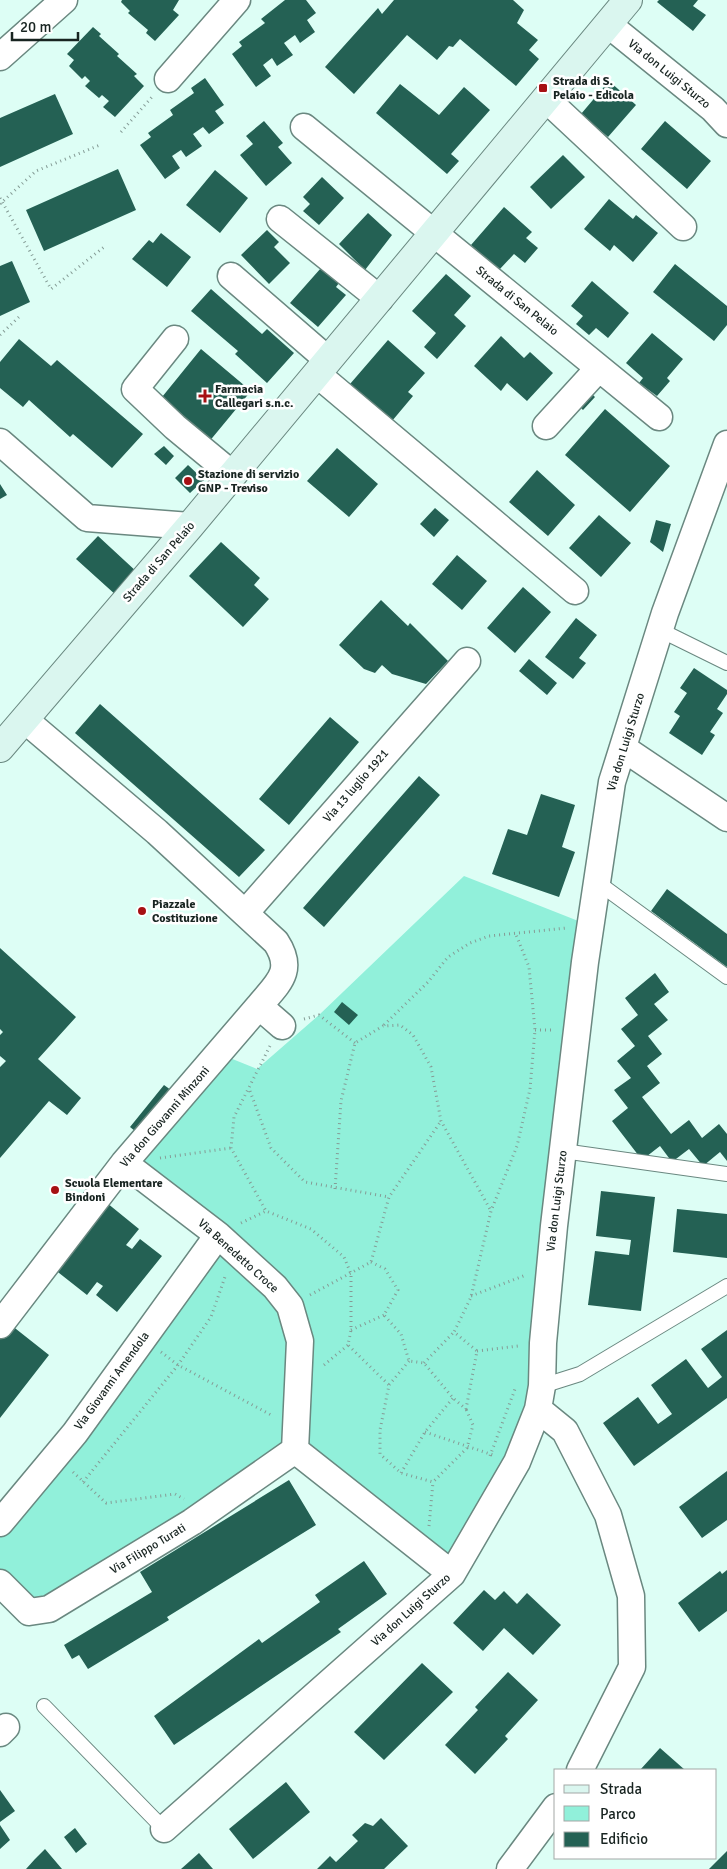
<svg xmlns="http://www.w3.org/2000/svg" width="727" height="1869" font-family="Signika,sans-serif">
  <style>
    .green { fill: #91f0da }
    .building { fill: #246154 }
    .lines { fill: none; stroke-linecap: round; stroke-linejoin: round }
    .service-casing { stroke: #6a8880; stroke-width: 16 }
    .minor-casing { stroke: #6a8880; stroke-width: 29 }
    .secondary-casing { stroke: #6a8880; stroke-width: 30 }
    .path { stroke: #859c96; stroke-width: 3; stroke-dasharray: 1 4; stroke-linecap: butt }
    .service { stroke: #fff; stroke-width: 14 }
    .minor { stroke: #fff; stroke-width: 26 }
    .secondary { stroke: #daf6ef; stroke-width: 28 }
    .poi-dot { fill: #a61013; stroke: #fff; stroke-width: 2 }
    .labels { text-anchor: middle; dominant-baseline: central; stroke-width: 5; stroke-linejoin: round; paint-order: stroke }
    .street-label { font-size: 12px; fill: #182421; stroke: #fff }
    .poi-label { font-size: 12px; font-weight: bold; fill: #182421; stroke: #fff; text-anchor: start }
  </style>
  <rect width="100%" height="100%" fill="#ddfef5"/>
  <path class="green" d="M464,876L591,926L542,1386L452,1574L295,1450L49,1609L0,1583V1523L216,1238L124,1163L220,1054L257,1069L319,1015Z"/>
  <path class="building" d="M122,0H179L173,10L179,15L155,41L146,33L148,30L128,13L130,11L121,2Z
    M285,0H306L316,13L307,20L315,32L300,43L295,35L284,43L293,55L277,66L272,58L263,65L271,76L256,87L232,54L242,46L239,42L265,23L261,19Z
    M394,0H513L524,10L517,23L538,40L529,50L539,59L516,86L460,39L453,47L449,46L437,60L407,35L354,94L325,67L378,8L382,14Z
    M659,0H698L693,6L706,15L693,31L657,2Z
    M93,27L101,34L99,36L119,54L117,56L137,74L134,76L144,86L115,117L103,107L109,101L102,95L99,98L85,86L90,81L85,76L82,79L69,66L74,60L67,54Z
    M205,78L224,105L215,111L224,123L209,134L203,127L193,134L202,146L186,157L181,150L172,156L180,168L165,179L140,145L151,137L148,133L173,115L170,110L194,93L191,88Z
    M609,81L636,105L608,137L581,114Z
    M400,84L439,115L464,87L490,110L451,154L459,161L447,174L376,113Z
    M55,94L73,134L0,167V118Z
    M264,121L283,143L278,147L292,163L266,186L240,155L253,144L246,136Z
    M665,121L711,161L687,189L641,149Z
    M563,155L585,177L551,209L530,187Z
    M118,169L136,210L44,251L26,210Z
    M215,170L248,198L220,233L186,205Z
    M322,177L344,198L319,225L303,211L310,204L303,197Z
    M609,199L633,219L636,215L658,233L633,262L614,245L610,251L584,229Z
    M504,207L532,232L526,238L538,248L525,263L514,254L499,270L471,245Z
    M368,213L392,235L365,270L339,244Z
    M267,230L279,242L274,247L290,263L269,284L241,255Z
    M161,233L191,257L167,287L132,259L149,240L153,243Z
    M12,261L30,302L0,316V266Z
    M675,264L727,306V325L714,341L653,292Z
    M321,268L339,283L336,287L346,295L318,327L290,303Z
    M446,274L471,296L454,315L466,326L437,359L424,347L436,333L412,311Z
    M592,281L629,313L608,338L596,328L589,335L576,324L583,316L571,306Z
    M211,289L262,334L267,329L294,353L267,383L235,354L238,351L191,311Z
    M652,333L683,359L667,378L670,381L657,396L639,383L643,378L626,363Z
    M501,336L524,358L530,352L553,373L527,401L507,383L501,391L474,366Z
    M19,339L51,366L57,360L143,434L112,468L73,434L70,437L29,400L23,407L0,388V362Z
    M388,340L425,373L408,392L413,396L392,421L350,384Z
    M201,349L251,391L208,443L158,402Z
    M590,392L595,397L583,410L578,405Z
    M605,409L670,466L630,512L565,455Z
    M164,446L174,456L166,465L154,454Z
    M337,448L378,484L349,517L307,481Z
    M188,465L204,480L190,493L175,478Z
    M537,470L575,505L548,536L509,502Z
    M0,484L7,495L0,499Z
    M435,508L449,520L434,537L420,524Z
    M599,515L631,543L601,577L569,548Z
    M656,520L671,524L663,552L650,542Z
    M98,536L138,573L117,596L76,559Z
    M221,542L260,578L254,585L269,599L243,627L189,576Z
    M457,555L487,581L462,610L432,584Z
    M523,587L551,612L515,653L487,628Z
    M381,600L408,626L410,623L448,661L426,684L392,674L382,665L375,673L364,669L339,645Z
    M576,618L597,635L579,658L586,663L573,679L545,657Z
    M529,659L557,683L547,695L519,671Z
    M694,668L727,690V694L717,709L723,713L710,732L715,735L702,755L669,733L680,716L674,712L687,693L680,688Z
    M100,704L265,850L239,877L75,733Z
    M330,717L359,742L289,825L259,799Z
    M419,776L440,795L324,927L303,908Z
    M541,794L575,805L562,847L575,852L559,897L492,874L508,829L527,835Z
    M667,889L727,934V967L651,911Z
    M0,948L76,1017L38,1059L81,1098L67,1115L49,1101L0,1158V1067L6,1061L0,1056V1035L3,1032L0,1029Z
    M655,973L669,992L654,1004L668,1020L648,1036L662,1054L647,1066L660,1083L642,1097L671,1134L689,1120L702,1138L719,1124L727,1134V1161L720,1152L703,1166L689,1149L672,1162L660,1146L642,1160L612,1121L628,1108L614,1090L631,1078L617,1061L635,1046L621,1029L638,1015L625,998Z
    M342,1002L358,1015L349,1025L334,1012Z
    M164,1085L175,1093L140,1135L130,1127Z
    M601,1191L655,1197L641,1311L588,1305L595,1251L629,1255L631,1240L596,1236Z
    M107,1203L139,1229L126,1245L132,1249L140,1239L162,1256L117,1312L96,1295L103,1286L97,1282L87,1295L54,1269Z
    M677,1209L727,1214V1258L673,1252Z
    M11,1325L49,1355L0,1418V1339Z
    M727,1330V1398L634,1466L603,1423L638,1397L658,1424L672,1414L651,1385L686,1359L708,1388L722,1377L701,1349Z
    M727,1471V1520L702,1538L679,1507Z
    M289,1480L316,1525L167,1617L169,1620L88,1669L79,1655L72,1659L64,1645L152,1592L140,1572Z
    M364,1561L387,1594L338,1629L341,1632L174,1745L154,1716L259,1639L262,1643L320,1602L315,1595Z
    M727,1570V1611L699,1632L678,1603L720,1571L722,1574Z
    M484,1590L495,1600L504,1591L517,1604L527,1593L561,1625L533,1655L504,1628L483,1651L453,1623Z
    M422,1663L453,1692L384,1760L354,1732Z
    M508,1672L538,1700L505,1736L508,1739L475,1774L445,1745L478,1710L475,1707Z
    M660,1748L685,1770H640Z
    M286,1782L310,1812L253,1859L229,1829Z
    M0,1790L15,1811L0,1822Z
    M381,1818L408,1846L384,1869H317L330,1856L336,1862L358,1841L352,1835L365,1823L373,1826Z
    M0,1825L10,1840L0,1849Z
    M75,1828L87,1844L76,1853L64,1837Z
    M45,1849L62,1869H26L35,1859Z
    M727,1851V1869H709Z
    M199,1853L213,1869H181Z"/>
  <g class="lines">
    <defs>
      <path id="service" d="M660,630L727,663
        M597,882L727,977
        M563,1151L727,1174
        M542,1386L580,1374L727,1286
        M44,1706L164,1829"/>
      <path id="minor" d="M609,25L713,109L727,124
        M0,57L64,0
        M168,79L237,0
        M546,99L683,227
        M304,127L659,417
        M280,219L380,299
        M231,276L328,360
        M175,339L135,389L175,427L233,475
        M317,374L575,591
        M546,426L599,368
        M0,442L87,518L190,526
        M25,720L157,832L276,942C295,971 278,983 259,1006L282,1026
        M623,748L727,818
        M246,912L467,661
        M124,1163L218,1235L275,1287L290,1306L300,1341L295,1450L452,1574
        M0,1325L124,1163L259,1006
        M538,1409L565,1431L608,1515L631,1596L632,1667L580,1770
        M0,1523L75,1433L218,1235
        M0,1583L29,1612L49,1609L192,1522L295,1450
        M0,1733L6,1727
        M164,1829L452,1574L517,1462L538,1409L542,1386L543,1343L554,1226L585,962L612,782L665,613L727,444
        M510,1869L556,1807"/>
      <path id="secondary" d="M0,748L190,526L628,0"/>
    </defs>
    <use href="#service" class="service-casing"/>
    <use href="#minor" class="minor-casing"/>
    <use href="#secondary" class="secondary-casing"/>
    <path class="path" d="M121,132L152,97
      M0,198L51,289L104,247
      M0,204L36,171L100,145
      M0,335L20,316
      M304,1019L319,1015L355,1043
      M384,1025L428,982L448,957L470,943L489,936L567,928
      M535,1030H554
      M270,1046L234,1117L231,1148L266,1211L311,1229L344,1257L351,1274V1330L348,1345L389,1385
      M250,1091L271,1148L305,1182L389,1197
      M160,1158L231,1148
      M335,1189L341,1101L355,1043L383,1026L400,1025L413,1035L431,1067L441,1121L491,1211
      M241,1223L266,1211
      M371,1262L385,1269L398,1290L384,1315L401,1334L409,1361L424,1363L453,1398L466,1409L477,1351L454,1332L471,1297L491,1211L517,1146L530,1089L535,1030L529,967L515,932
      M310,1295L371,1262L389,1197L441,1121
      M471,1296L526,1275
      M351,1330L384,1315
      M477,1351L518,1346
      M161,1352L178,1365L273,1416
      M409,1361L389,1385L380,1430V1454L401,1473L433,1482L467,1448L473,1425L466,1409
      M424,1363L454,1332
      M324,1365L348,1345
      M425,1432L493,1455
      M490,1456L515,1389
      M73,1472L106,1503L175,1494L184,1499
      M401,1473L425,1432L453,1398
      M83,1482L178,1365L211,1317L226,1274
      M429,1526L433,1482"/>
    <use href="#service" class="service"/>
    <use href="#minor" class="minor"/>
    <use href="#secondary" class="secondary"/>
  </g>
  <g class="poi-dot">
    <rect x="538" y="83" width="10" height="10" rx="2.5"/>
    <path d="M202.5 388.5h5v5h5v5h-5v5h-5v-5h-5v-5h5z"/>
    <circle cx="188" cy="481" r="5"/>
    <circle cx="142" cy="911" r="5"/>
    <circle cx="55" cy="1190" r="5"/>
  </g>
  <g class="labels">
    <g class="street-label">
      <text transform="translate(669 74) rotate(39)">Via don Luigi Sturzo</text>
      <text transform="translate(517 301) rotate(39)">Strada di San Pelaio</text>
      <text transform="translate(159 562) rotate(-49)">Strada di San Pelaio</text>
      <text transform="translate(626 742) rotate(-73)">Via don Luigi Sturzo</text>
      <text transform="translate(356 786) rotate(-49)">Via 13 luglio 1921</text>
      <text transform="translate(165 1117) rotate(-49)">Via don Giovanni Minzoni</text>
      <text transform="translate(557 1201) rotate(-83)">Via don Luigi Sturzo</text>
      <text transform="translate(238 1256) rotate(42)">Via Benedetto Croce</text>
      <text transform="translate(112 1381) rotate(-54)">Via Giovanni Amendola</text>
      <text transform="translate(148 1549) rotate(-31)">Via Filippo Turati</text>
      <text transform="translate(411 1610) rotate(-42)">Via don Luigi Sturzo</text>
    </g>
    <g class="poi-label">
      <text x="553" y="81">Strada di S.<tspan x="553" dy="14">Pelaio - Edicola</tspan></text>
      <text x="215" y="389">Farmacia<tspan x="215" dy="14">Callegari s.n.c.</tspan></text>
      <text x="198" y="474">Stazione di servizio<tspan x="198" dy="14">GNP - Treviso</tspan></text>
      <text x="152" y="904">Piazzale<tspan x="152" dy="14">Costituzione</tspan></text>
      <text x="65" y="1183">Scuola Elementare<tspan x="65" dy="14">Bindoni</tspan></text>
    </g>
  </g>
  <rect x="554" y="1769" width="162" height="90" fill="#ffffff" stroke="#a3a7a6"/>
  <rect x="564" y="1785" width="25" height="8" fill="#daf6ef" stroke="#a3a7a6"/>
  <text x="600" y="1794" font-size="15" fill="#182421">Strada</text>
  <rect x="564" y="1806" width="25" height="15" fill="#91f0da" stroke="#a3a7a6"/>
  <text x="600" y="1819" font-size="15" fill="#182421">Parco</text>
  <rect x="564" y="1832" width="25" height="15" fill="#246154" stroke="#a3a7a6"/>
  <text x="600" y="1844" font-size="15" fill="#182421">Edificio</text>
  <path d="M12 32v8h66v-8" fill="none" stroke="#182421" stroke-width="2.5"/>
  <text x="20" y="32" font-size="15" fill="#182421" stroke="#ffffff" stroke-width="4" paint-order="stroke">20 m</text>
</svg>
